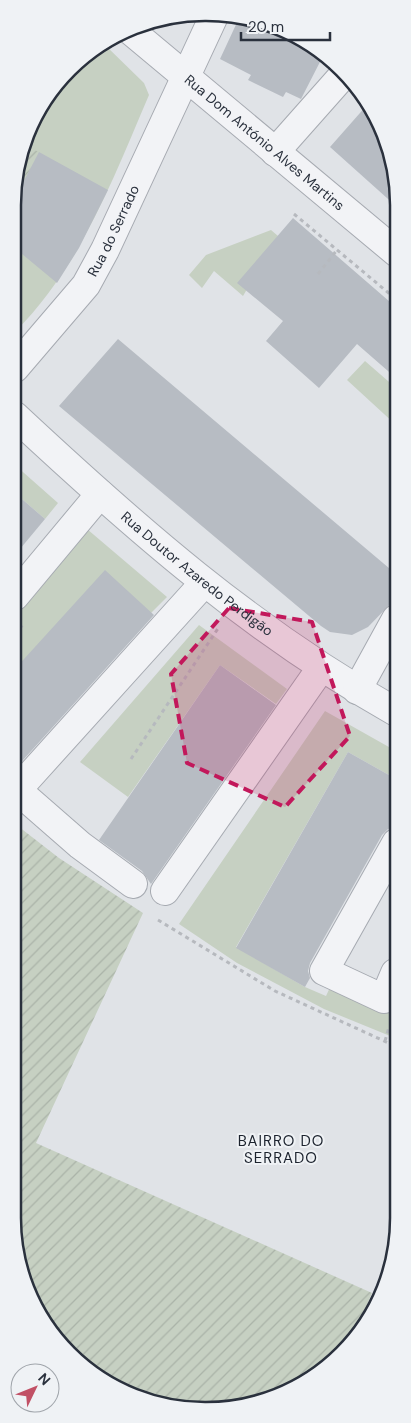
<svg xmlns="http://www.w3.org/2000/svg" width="411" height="1423" font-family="'DM Sans',sans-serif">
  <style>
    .grass { fill: #c6d0c2 }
    .garden { fill: url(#garden-furrows) }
    .building { fill: #b7bcc3 }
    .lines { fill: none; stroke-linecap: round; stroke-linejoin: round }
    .minor-casing { stroke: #a6aab1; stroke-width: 30 }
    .path { stroke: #b6b9be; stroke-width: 3; stroke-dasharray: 4 4; stroke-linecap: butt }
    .minor { stroke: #f2f3f6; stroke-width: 28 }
    .marked { fill: #c2185b; fill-opacity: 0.2; stroke: #c2185b; stroke-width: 4; stroke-dasharray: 10 6; stroke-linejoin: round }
    .labels { text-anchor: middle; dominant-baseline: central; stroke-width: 4; stroke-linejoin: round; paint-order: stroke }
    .street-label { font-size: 14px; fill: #2a313d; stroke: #eff2f5 }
    .neighbourhood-label { font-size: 15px; letter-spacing: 1px; fill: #1c232e; stroke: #eff2f5 }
    .rim { fill: none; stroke: #2a313d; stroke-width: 2.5 }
  </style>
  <defs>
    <pattern id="garden-furrows" width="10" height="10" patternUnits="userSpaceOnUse" patternTransform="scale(1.25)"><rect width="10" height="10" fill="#c6d0c2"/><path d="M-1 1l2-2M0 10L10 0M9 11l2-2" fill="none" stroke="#aab3a8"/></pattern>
  </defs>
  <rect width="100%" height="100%" fill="#e0e3e7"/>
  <path class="grass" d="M103,43L144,83L149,95C113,179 81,265 16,331V168L45,99L98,45Z
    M271,230L278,236L243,296L214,271L202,288L189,275L206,255Z
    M365,361L396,388V425L347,380Z
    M15,465L58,503L45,519L15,493Z
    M87,529L167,597L151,613L14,670L15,611Z
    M199,625L287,689L276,704L220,665L128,797L80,762Z
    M325,711L396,751V779L348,752L236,947L305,987L326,996L333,981L395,1010V1038L324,1009L237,963L179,924Z"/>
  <path class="garden" d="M25,146L39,152L16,196V168Z
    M14,823L59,858L143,913L36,1143L372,1293L355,1335L323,1370L256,1404L193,1410L120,1391L61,1345L27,1291L13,1217Z"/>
  <path class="building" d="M240,16L302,38L316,49L314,54L322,58L301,99L286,92L283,97L248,80L251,75L220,59Z
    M367,105L379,120L397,181V207L330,147Z
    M39,152L108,190L79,248L57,283L16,249V196Z
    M293,218L397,308L396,378L357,344L319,388L266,341L283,321L237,283Z
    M118,339L396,574V598L368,627L352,635L330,632L321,626L59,406Z
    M15,493L45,519L15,555Z
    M105,570L154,615L14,770V670Z
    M220,665L276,705L151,884L142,871L99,840Z
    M348,752L396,779V827L388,829L382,835L310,963L308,971L310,978L305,987L236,948Z"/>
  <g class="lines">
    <defs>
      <g id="minor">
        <path id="s1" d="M131,31L397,253"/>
        <path d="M275,152L345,73"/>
        <path id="s2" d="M15,368L86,285L105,250L214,16"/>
        <path id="s3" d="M15,416C135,528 252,631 396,712"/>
        <path d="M15,596L100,494"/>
        <path d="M357,690L396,619"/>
        <path d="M133,884L80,845L17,790L204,583"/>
        <path d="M165,891L321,668"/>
        <path d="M395,973L384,999L324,971L396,843"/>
      </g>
    </defs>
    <use href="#minor" class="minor-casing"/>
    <path class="path" d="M294,214L397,300
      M318,274L337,250
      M15,635L24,623
      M131,759L219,627
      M158,920L275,991L395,1046
      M385,1041L389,1027"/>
    <use href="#minor" class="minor"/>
  </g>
  <path class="marked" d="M229,608L312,622L350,736L285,807L187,763L171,674Z"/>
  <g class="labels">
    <g class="street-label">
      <text stroke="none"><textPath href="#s1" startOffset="174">Rua Dom António Alves Martins</textPath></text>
      <text stroke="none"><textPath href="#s2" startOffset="170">Rua do Serrado</textPath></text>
      <text stroke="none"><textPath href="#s3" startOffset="241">Rua Doutor Azaredo Perdigão</textPath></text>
    </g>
    <g class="neighbourhood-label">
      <text x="281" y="1141">BAIRRO DO<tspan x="281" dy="17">SERRADO</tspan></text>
    </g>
  </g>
  <path d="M0 0H411V1423H0ZM205 21H206A184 184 0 0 1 390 205V1218A184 184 0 0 1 206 1402H205A184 184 0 0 1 21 1218V205A184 184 0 0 1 205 21Z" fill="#eff2f5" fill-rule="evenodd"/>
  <path class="rim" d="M205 21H206A184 184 0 0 1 390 205V1218A184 184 0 0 1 206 1402H205A184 184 0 0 1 21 1218V205A184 184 0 0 1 205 21Z"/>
  <g transform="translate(35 1388) rotate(47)"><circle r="24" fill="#eff2f5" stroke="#a0a5ab"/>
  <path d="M0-4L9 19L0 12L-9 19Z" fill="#c15065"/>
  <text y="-8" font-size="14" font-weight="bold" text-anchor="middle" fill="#2a313d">N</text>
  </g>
  <path d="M241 32v8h89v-8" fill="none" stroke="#2a313d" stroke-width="2.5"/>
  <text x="248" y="32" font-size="15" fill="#2a313d" stroke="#eff2f5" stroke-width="4" paint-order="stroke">20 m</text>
</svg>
